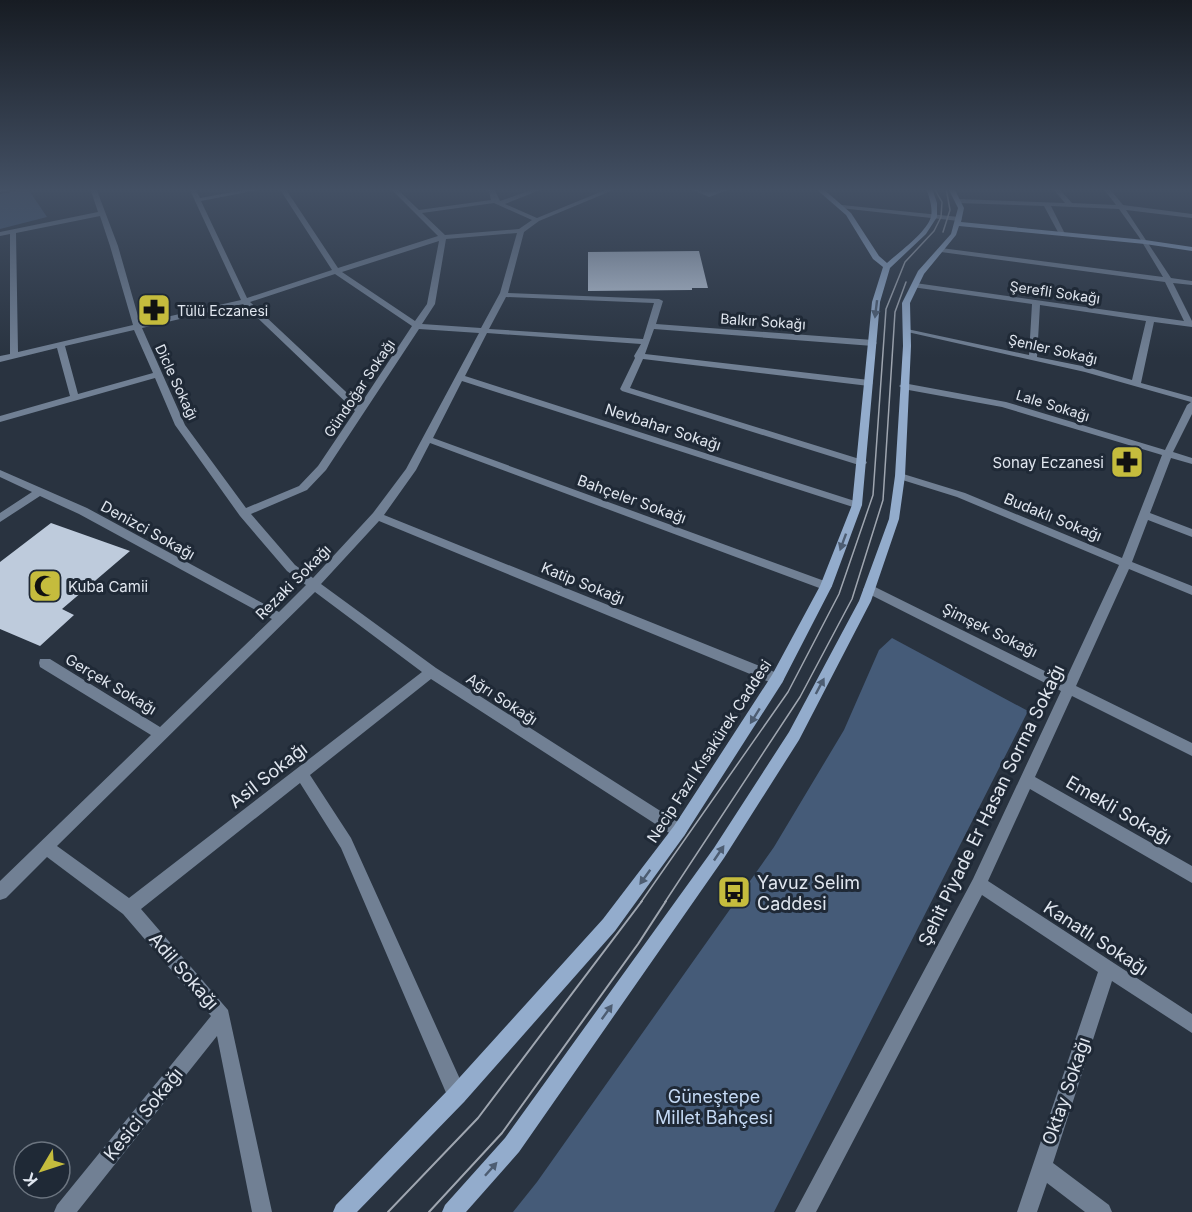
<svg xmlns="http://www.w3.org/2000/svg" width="1192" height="1212" font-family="Inter,sans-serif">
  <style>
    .green { fill: #455b78 }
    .building { fill: #becbdc }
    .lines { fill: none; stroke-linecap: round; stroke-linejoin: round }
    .street { fill: #718094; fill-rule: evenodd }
    .secondary { fill: #93accc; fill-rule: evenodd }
    .tram-far1 { stroke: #9fa6b0; stroke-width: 1.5 }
    .tram { stroke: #9fa6b0; stroke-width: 2 }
    .oneway { fill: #4d5d72 }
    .labels { text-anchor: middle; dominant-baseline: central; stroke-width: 6; stroke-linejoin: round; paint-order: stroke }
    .far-street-label { font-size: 14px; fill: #e0e6ef; stroke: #1f2936 }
    .far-poi-label { font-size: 14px; fill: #e0e6ef; stroke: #1f2936; text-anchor: start }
    .street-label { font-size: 15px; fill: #e0e6ef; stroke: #1f2936 }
    .poi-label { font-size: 15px; fill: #e0e6ef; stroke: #1f2936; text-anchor: end }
    .near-street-label { font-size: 18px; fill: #e0e6ef; stroke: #1f2936 }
    .near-poi-label { font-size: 18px; fill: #e0e6ef; stroke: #1f2936; text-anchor: start }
    .near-park-label { font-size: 18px; fill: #c4d9f4; stroke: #1f2936 }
  </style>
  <rect width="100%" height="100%" fill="#293340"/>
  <path class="green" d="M28,189L47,217L0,229V194Z
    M892,638L1028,711L774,1212H513L537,1182L774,847L844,730L879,650Z"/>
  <path class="building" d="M699,251L708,288H692V290L588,291V252Z
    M51,523L130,551L62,609L74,615L40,646L0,629V562Z"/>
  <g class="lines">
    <path class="street" d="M0,188H17L0,192Z
      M90,188H96L118,246L140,323L241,300L189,188H195L200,198L255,188H268L201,201L247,298L332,270L279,188H285L338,268L438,236L390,188H396L419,210L491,200L488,188H494L500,201L537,188H545L505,204L537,218L610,188H618L539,221L524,232L508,293L659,299L663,301L656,324L873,340L877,343L873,346L654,329L645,354L869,380L873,383L869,386L643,359L630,388L866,461L867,463L862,466L622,391L620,389L635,358L634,356L641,344L487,333L465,376L861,503L862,505L857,508L853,507L462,381L433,438L830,583L832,586L830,589H822L430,443L416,470L384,515L782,675L784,679L782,683L777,684L772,683L379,521L321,584L436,668L684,826L687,831L684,836L679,838L674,836L431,679L310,775L351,838L464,1088L466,1095L464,1102L457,1104L450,1102L341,848L300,783L141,909L228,1010L272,1212H252L217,1036L77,1212H54L57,1205L211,1016L123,914L47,857L6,898L0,900V881L151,735L40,667L39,663L40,659H50L160,727L272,619L79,514L40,496L0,522V513L32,492L0,477V470L87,508L279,612L306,585L287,571L240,516L175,425L155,378L0,422V416L70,396L57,348L0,362V356L10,354V234L0,236V232L98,212ZM494,203L532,220L519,229L445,235L422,213ZM100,216L110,246L133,325L18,352L16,233ZM517,233L500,293L481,328L422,324L435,304L446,239ZM439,241L427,304L415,321L342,272ZM335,274L412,326L360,405L250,302ZM506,297L654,303L643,339L489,329ZM243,304L355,411L318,466L299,486L246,508L185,425L142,328ZM419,329L479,333L406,469L373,513L313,578L295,565L251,514L307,490L326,470ZM134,330L153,373L78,394L65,346ZM315,592L422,672L129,898L57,846Z
      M688,188C696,188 701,192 708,192C716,193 725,188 733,188L709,197Z
      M1052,188H1058L1072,203L1116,205L1103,188H1109L1123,205L1192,214V218L1126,210L1171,278L1192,281V285L1173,283L1192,321V327L1154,322L1141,383L1192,397V414L1173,452L1192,458V464L1171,458L1150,513L1192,529V537L1148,520L1132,562L1192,586V595L1129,569L1076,686L1192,743V756L1072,696L1035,777L1192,866V883L1030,789L988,881L1192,1014V1033L1112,981L1053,1163L1109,1205L1112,1212H1085L1047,1183L1037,1212H1017L1098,972L982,895L816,1212H795L973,879L1061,691L865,592L863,589L869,585L873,586L1065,681L1119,565L957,497L896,478L895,476L900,473L965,493L1122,558L1162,455L1002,407L903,389L899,386L903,383L1006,402L1165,450L1187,405L1191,402L1085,372L903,331L907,329L1029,355L1032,304L912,287V283H915L1184,321L1165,282L941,252L937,250L941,248L1163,277L1139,237L1119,209L1051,206L1065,234L1062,236L1059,234L1044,206L958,203L955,201L958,199L1065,203ZM1040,305L1146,321L1132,380L1087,367L1037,357Z
      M842,205L959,217L962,219L959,221L840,208L839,207Z"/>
    <path class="secondary" d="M815,188H822L851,213L879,256L887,263C899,252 926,233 931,217C933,207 929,197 926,188H932L937,203V217L926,234L890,268L880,302L862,505L832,586L782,683L684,836L615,931L464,1102L357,1212H333L336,1205L450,1088L603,919L674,826L772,675L820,586L852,505L872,302L883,267L873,259L846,215Z
      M948,188H954L964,208L961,222L1145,240L1192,247V251L1145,244L959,226L956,235L924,274L910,303L911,346L905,476L899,519L871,601L799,740L724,858L519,1152L466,1212H442L445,1205L505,1138L714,848L789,732L859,601L889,519L895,476L903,346L902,303L918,271L951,234L958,208Z"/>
    <path class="tram-far1" d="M943,232L950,210L946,188
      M641,902L788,692L839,594L873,495L886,309L905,262L934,231L941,217L942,202L934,188
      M665,902L800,697L852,599L883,500L895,312L906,282"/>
    <path class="tram" d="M388,1212L478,1118L642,901
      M429,1212L502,1133L638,944L666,901"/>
  </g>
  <defs><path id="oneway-solid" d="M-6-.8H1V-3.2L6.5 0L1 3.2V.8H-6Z" transform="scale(1.5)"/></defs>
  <g class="oneway">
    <use href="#oneway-solid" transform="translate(876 309) rotate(97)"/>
    <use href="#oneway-solid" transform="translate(843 542) rotate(110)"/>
    <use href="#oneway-solid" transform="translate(820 686) rotate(-62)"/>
    <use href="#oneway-solid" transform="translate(755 716) rotate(122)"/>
    <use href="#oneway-solid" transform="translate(719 853) rotate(-56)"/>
    <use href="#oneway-solid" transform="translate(645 877) rotate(126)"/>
    <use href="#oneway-solid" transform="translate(607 1012) rotate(-54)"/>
    <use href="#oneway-solid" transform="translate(491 1169) rotate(-48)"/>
  </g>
  <linearGradient id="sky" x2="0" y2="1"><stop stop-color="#171c23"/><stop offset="0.53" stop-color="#435064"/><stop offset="1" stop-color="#435064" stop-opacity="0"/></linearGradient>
  <rect width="1192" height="358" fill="url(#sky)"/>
  <defs>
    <symbol id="pharmacy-square" viewBox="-11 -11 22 22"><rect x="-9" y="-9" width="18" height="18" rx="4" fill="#c5bc3d" stroke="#1f2936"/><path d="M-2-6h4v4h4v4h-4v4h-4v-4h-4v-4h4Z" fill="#111"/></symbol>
    <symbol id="mosque-square" viewBox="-11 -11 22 22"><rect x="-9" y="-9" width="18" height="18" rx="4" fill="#c5bc3d" stroke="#1f2936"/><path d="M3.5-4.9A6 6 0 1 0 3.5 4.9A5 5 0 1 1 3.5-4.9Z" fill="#111"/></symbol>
    <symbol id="bus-square" viewBox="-11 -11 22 22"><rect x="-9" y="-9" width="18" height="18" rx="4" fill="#c5bc3d" stroke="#1f2936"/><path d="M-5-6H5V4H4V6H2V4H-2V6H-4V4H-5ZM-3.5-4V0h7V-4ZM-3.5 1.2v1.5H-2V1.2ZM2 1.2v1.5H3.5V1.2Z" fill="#111"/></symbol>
  </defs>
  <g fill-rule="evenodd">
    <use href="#pharmacy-square" x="135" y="291" width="38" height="38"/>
    <use href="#pharmacy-square" x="1108" y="443" width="38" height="38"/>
    <use href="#mosque-square" x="26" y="567" width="38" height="38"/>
    <use href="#bus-square" x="715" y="873" width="38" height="38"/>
  </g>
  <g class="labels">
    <g class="far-street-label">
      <text transform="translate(1055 292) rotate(8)">Şerefli Sokağı</text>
      <text transform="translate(763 321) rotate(4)">Balkır Sokağı</text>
      <text transform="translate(1053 349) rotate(13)">Şenler Sokağı</text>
      <text transform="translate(177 382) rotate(65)">Dicle Sokağı</text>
      <text transform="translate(359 388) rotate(-56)">Gündoğar Sokağı</text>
      <text transform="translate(1053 405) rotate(17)">Lale Sokağı</text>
    </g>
    <g class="far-poi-label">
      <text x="177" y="310">Tülü Eczanesi</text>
    </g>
    <g class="street-label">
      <text transform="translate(663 427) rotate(18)">Nevbahar Sokağı</text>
      <text transform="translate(632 499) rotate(20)">Bahçeler Sokağı</text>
      <text transform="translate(1053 517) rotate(22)">Budaklı Sokağı</text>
      <text transform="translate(148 530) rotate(29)">Denizci Sokağı</text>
      <text transform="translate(293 582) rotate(-45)">Rezaki Sokağı</text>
      <text transform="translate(583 583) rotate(22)">Katip Sokağı</text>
      <text transform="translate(990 630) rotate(26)">Şimşek Sokağı</text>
      <text transform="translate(111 684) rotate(31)">Gerçek Sokağı</text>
      <text transform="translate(502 699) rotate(33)">Ağrı Sokağı</text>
      <text transform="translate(709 751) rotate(-57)">Necip Fazıl Kısakürek Caddesi</text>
    </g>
    <g class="poi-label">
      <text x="1104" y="462">Sonay Eczanesi</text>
      <text x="68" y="586" text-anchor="start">Kuba Camii</text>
    </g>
    <g class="near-street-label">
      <text transform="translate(268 775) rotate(-38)">Asil Sokağı</text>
      <text transform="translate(991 805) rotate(-64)">Şehit Piyade Er Hasan Sorma Sokağı</text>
      <text transform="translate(1119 810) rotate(30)">Emekli Sokağı</text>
      <text transform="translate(1096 938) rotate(33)">Kanatlı Sokağı</text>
      <text transform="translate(184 971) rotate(49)">Adil Sokağı</text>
      <text transform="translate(1066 1091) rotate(-71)">Oktay Sokağı</text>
      <text transform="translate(143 1114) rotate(-51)">Kesici Sokağı</text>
    </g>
    <g class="near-poi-label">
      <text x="757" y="882">Yavuz Selim<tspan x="757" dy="21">Caddesi</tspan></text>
    </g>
    <g class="near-park-label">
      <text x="714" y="1096">Güneştepe<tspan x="714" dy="21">Millet Bahçesi</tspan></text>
    </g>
  </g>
  <g transform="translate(42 1170) rotate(231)"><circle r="28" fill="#1f2936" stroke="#6c7580" stroke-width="1.5"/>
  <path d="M0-4.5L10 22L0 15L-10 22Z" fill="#c5bc3d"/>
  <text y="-9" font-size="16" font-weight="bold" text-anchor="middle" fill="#e0e6ef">K</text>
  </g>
</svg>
